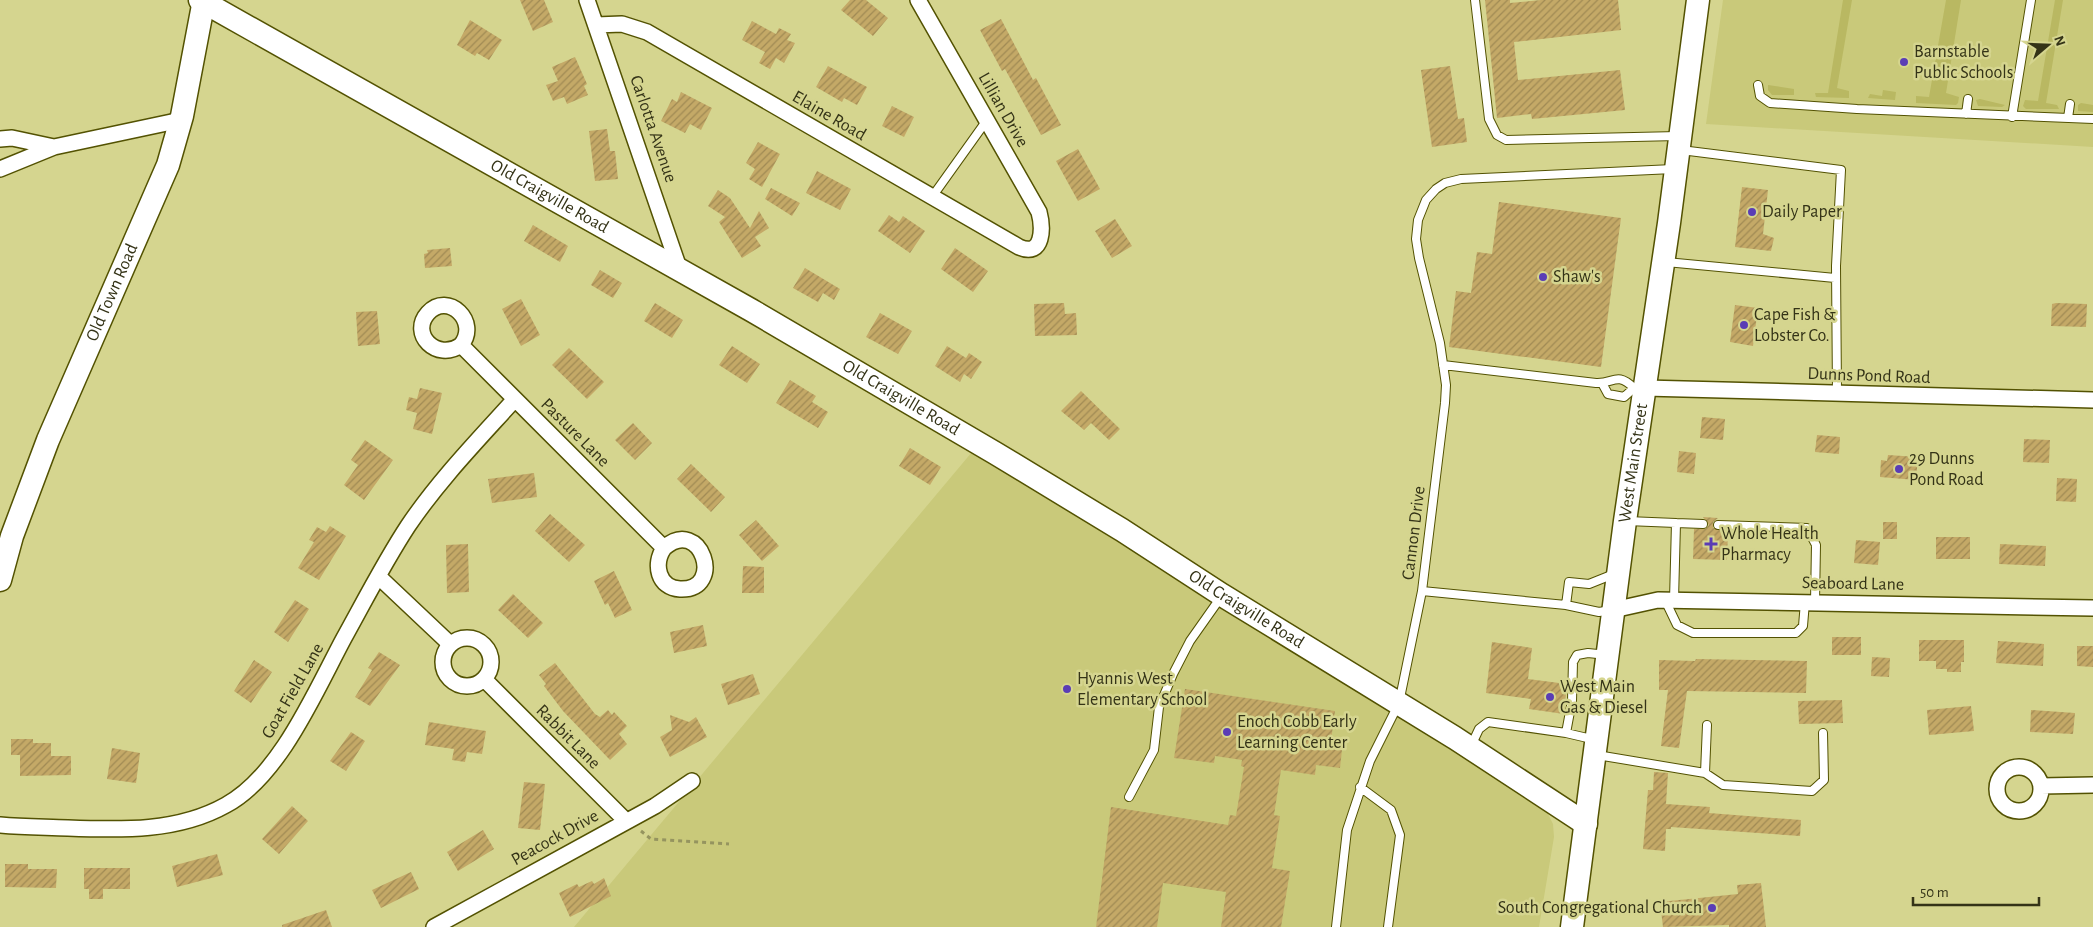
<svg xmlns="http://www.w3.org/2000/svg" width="2093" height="927" font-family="'Alegreya Sans',sans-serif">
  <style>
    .built { fill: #c9c97a }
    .grass { fill: #b9b862 }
    .building { fill: url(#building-hatch) }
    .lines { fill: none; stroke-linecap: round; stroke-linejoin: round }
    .lane-casing { stroke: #535202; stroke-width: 10 }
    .street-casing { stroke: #535202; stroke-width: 18 }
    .secondary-casing { stroke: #535202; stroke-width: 25 }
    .path { stroke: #95945f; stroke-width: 3; stroke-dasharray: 4 4; stroke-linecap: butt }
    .lane { stroke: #fff; stroke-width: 8 }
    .street { stroke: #fff; stroke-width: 15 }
    .secondary { stroke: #fff; stroke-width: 22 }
    .poi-dot { fill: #5a3db5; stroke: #d5d58f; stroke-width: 2 }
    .labels { text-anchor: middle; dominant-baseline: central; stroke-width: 5; stroke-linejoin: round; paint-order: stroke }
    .poi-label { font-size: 18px; fill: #343317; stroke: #d5d58f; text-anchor: start }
    .street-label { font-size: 18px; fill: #343317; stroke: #d5d58f }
  </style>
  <defs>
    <pattern id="building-hatch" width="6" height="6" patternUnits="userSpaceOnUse" patternTransform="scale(1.25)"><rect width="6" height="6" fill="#c4a967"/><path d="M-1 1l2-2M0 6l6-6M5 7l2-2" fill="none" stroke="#a08a54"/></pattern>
  </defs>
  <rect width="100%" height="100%" fill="#d5d58f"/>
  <path class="built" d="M1723,0H2093V147L1706,124Z
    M972,452L1197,586L1544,806L1553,824L1554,837L1539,927H574Z"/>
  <path class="grass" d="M1843,0H1852L1837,88L1849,91V98L1816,97L1815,93H1828Z
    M1946,0H1961L1946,93L1959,97L1958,103L1956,105L1916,103V96L1929,97Z
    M2055,0H2063L2046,103L2057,105L2059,109H2026L2023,106L2025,100L2038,101Z
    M1768,85L1794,89V95H1772L1768,90Z
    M1883,90L1896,92L1895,100L1868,98L1870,94L1882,96Z
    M1980,99L2005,105L2002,107L1978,106L1976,100Z
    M2081,103L2093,105V112L2078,111V105Z"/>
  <path class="building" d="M520,0H544L553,22L533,31Z
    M850,0H866L888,18L873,36L841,10Z
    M1485,0H1510V3L1541,0H1618L1621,30L1514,42L1518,80L1620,70L1625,110L1532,119L1531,114L1497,118Z
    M1001,19L1033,80L1036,78L1061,125L1041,135L1005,69L1002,71L980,30Z
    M470,20L502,40L489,60L477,53L475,56L457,45Z
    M752,21L776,34L779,28L791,34L787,40L795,43L784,63L776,58L770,69L759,63L765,52L742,40Z
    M575,57L587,84L584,86L588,95L567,104L564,97L553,101L546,85L558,81L552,67Z
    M828,66L867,87L857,105L844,98L842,102L816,87Z
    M1450,66L1458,119L1464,118L1467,142L1432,147L1421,70Z
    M681,92L712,108L701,130L690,124L685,133L661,121L672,99L677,102Z
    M892,106L914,117L904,137L882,126Z
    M607,129L610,151H615L618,179L595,181L589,131Z
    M758,142L780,154L762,187L749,179L755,169L746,163Z
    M1078,149L1100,189L1078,201L1056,161Z
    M817,171L851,189L840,210L806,193Z
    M1742,187L1768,190L1763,234L1774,238L1771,251L1735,247Z
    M771,188L800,203L792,216L765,199Z
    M718,190L730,198L750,228L759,211L769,228L755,237L761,246L742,258L719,222L725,217L708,206Z
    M1499,202L1621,218L1601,367L1449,347L1456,291L1471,293L1477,252L1492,254Z
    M889,215L899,222L903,216L925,231L910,253L878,231Z
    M1115,219L1132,246L1112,258L1095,231Z
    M533,225L568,246L560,262L524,241Z
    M450,248L452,266L425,268L424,254L428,253L427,250Z
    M955,248L988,271L973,292L941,269Z
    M805,268L840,289L834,300L823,293L818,302L793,288Z
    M600,270L622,283L613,298L591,285Z
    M521,299L540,335L521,346L502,309Z
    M655,303L683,320L672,338L644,321Z
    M1064,303L1065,314L1076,313L1077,335L1035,336L1034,304Z
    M2056,303L2087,304L2086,327L2051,326L2052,304Z
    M1735,305L1758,308L1753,346L1730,342Z
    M377,311L380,344L358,346L356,312Z
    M880,313L912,331L898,354L866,337Z
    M732,346L760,364L747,383L719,365Z
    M947,346L966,358L969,353L982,362L971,379L964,374L960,382L935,366Z
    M569,348L604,382L587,399L552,365Z
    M790,380L816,396L812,402L828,412L818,428L776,403Z
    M420,388L442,393L432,434L413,429L417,413L406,410L409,397L417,399Z
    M1081,391L1120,429L1109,440L1091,423L1084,430L1061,411Z
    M1702,417L1725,419L1723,440L1700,438Z
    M633,423L652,443L635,460L615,440Z
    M1817,435L1840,437L1839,454L1815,452Z
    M2024,439L2050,440L2049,463L2023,462Z
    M365,440L393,460L364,500L344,485L358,465L351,460Z
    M910,448L941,467L930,485L899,466Z
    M1679,451L1696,453L1694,474L1677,472Z
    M1888,455L1918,457L1916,480L1880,477L1881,460L1887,461Z
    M691,464L725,497L711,512L677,479Z
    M534,473L537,497L492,503L488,479Z
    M2057,478L2077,479L2076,502L2056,501Z
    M550,514L585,545L569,562L535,531Z
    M1703,517L1718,518L1713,522V528L1728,531L1727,560L1693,559L1694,529H1705L1709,525Z
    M756,520L779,546L762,561L739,535Z
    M1883,522H1897V539H1883Z
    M330,526L346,536L319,580L298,568L314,542L309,540L317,527L326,532Z
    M1936,537H1970V559H1936Z
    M1856,540L1880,542L1878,565L1854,563Z
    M468,544L469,592L447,593L446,545Z
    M2000,544L2046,546L2045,566L1999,564Z
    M743,566L764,567V593H742Z
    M614,571L632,610L615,618L608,603L605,605L594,581Z
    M513,594L543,623L528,638L498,610Z
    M295,600L309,609L288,642L274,632Z
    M703,625L707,646L674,653L670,632Z
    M1832,637H1861V655H1832Z
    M1919,640H1964V662H1961V672H1947V669H1936V661H1919Z
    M1998,641L2044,644L2043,666L1996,663Z
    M1492,642L1532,648L1528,679L1567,684L1564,714L1529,709L1531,699L1486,693Z
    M2077,646H2093V667L2077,666Z
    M379,652L400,665L370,706L355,697L372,670L368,668Z
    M1872,657L1890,658L1889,677L1871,676Z
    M1696,659L1807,661L1806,693L1687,691L1679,748L1661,746L1668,690H1659V660L1695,661Z
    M254,660L272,672L251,703L234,691Z
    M555,663L595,714L600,717L608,710L612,715L614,712L627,726L619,734L627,744L610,760L563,711L544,686L546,684L539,675Z
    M753,674L760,694L728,705L721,684Z
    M1185,689L1335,711L1330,748L1342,750L1340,768L1316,765L1315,775L1281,770L1274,815L1280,816L1272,868L1290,871L1281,927H1221L1226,892L1163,883L1157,927H1096L1111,807L1228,825L1230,815L1236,816L1244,767L1241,766L1242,760L1215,756L1214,763L1174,758Z
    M1842,700L1843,723L1799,724L1798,701Z
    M1971,706L1974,731L1929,735L1927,710Z
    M2031,710L2075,713L2073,734L2030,732Z
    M670,715L689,722L696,717L707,737L670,757L660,737L672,730Z
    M429,722L486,731L482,754L467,752L465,762L452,760L454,749L425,745Z
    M351,732L365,741L346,771L330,761Z
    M11,739H33V743H51V756H71V775L20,776V755H11Z
    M112,748L140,753L136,783L107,779Z
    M1654,772L1668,773L1666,804L1710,807L1709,813L1801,820L1800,836L1671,827V829H1666L1665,851L1643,849L1648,790H1653Z
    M524,782L545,784L540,830L518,828Z
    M292,806L308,821L279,854L262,839Z
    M483,830L494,849L458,871L447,852Z
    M217,854L223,875L177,887L172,866Z
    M5,864H28V869H57L56,888L5,887Z
    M84,868H130V889H103V899H89V889H84Z
    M411,872L419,889L381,908L372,890Z
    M604,878L611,896L570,917L559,893L577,884L579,887L592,881L594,884Z
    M1761,883L1766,927H1729V925L1663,927L1660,902L1738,894L1737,885Z
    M326,910L332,927H282V925Z"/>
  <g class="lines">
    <defs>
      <path id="lane" d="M1475,0L1489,119L1497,135L1506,140L1678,136
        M1758,85L1760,96L1770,103L1857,109L2093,119
        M1966,114L1968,99
        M2012,117L2031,0
        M2068,118L2070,104
        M1681,150L1841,170L1836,266L1837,394
        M932,197L987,120
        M1666,262L1835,278
        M1443,365L1596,383C1614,384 1616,371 1634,388
        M1602,383L1608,394L1624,397L1634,388H1637
        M1627,521L1676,523
        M1718,525L1807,528L1816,545L1815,602
        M1422,591L1566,605L1599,612L1611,610
        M1665,600L1677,625L1693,633H1796L1803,626L1805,602
        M1674,600L1676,523L1703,524
        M1566,605L1569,582L1589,584L1614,574
        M1566,733L1596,740
        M1471,746L1479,729L1488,722L1566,733L1572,701L1573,662L1577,655L1588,653L1607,655
        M1597,755L1705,773L1723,785L1812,791L1824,780L1823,733
        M1705,773L1707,725
        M1360,787L1391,810L1400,835L1388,927
        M1129,797L1154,750L1159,707L1173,674L1190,641L1221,597
        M1336,927L1347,830L1370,761L1399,703L1422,591L1445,403L1446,385L1440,343L1419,258L1416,239L1418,220L1426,200L1436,189L1445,183L1461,179L1673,169"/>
      <path id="street" d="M587,0L680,271
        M596,25L622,24L647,32L1019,247C1044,258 1043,227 1039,212L918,0
        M0,139L12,138L54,147
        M0,169L54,147L181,120
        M461,345C480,322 448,291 428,313C409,334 437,362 461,345L664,548C653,564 658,588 680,589C726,591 701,515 664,548
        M1645,388L2093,400
        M379,577L450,644
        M1613,610L1658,600L2093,608
        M443 662a24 24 0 1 1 48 0a24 24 0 1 1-48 0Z
        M484,679L626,821
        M1997 789a22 22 0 1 1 44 0a22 22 0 1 1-44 0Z
        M2041,786L2093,785
        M0,825C23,827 45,827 68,828C122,830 178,832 226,805C280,776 316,690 344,638C365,600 385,561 408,526C439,480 478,440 515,399
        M434,927L655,806L692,781"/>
      <g id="secondary">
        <path id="s1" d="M200,0L751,310L995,453L1122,530L1222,595L1455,738L1586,824"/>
        <path id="s2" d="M0,580L12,536L48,440L168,165L182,116L204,0"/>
        <path id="s3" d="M1572,927L1625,521L1669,223L1698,0"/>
      </g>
    </defs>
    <use href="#lane" class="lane-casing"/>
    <use href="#street" class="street-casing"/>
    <use href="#secondary" class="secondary-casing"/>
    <path class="path" d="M641,831L651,839L729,844"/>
    <use href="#lane" class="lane"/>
    <use href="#street" class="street"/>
    <use href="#secondary" class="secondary"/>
  </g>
  <g class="poi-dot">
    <circle cx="1904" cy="62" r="5"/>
    <circle cx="1752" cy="212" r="5"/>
    <circle cx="1543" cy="277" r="5"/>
    <circle cx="1744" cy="325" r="5"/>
    <circle cx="1899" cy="469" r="5"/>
    <path d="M1708.5 536.5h5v5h5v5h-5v5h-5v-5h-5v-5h5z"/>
    <circle cx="1067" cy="689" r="5"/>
    <circle cx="1550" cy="697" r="5"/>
    <circle cx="1227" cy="732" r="5"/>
    <circle cx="1712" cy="908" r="5"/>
  </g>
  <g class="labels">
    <g class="poi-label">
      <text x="1914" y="52">Barnstable<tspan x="1914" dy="21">Public Schools</tspan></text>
      <text x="1762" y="212">Daily Paper</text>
      <text x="1553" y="277">Shaw's</text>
      <text x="1754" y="315">Cape Fish &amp;<tspan x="1754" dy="21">Lobster Co.</tspan></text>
      <text x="1909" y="459">29 Dunns<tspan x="1909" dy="21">Pond Road</tspan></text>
      <text x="1721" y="534">Whole Health<tspan x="1721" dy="21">Pharmacy</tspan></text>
      <text x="1077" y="679">Hyannis West<tspan x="1077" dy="21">Elementary School</tspan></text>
      <text x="1560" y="687">West Main<tspan x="1560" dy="21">Gas &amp; Diesel</tspan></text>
      <text x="1237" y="722">Enoch Cobb Early<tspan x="1237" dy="21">Learning Center</tspan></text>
      <text x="1702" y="908" text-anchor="end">South Congregational Church</text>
    </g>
    <g class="street-label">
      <text transform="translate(1003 110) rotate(60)">Lillian Drive</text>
      <text transform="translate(829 116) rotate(30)">Elaine Road</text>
      <text transform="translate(653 129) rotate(71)">Carlotta Avenue</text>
      <text stroke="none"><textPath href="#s1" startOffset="401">Old Craigville Road</textPath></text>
      <text stroke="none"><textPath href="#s2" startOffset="309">Old Town Road</textPath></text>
      <text transform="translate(1869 376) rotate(2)">Dunns Pond Road</text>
      <text stroke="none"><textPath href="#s1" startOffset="806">Old Craigville Road</textPath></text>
      <text transform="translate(575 433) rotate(45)">Pasture Lane</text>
      <text stroke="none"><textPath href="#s3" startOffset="468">West Main Street</textPath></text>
      <text transform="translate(1414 533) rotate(-83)">Cannon Drive</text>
      <text transform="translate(1853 584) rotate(1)">Seaboard Lane</text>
      <text stroke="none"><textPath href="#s1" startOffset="1211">Old Craigville Road</textPath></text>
      <text transform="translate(293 691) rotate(-60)">Goat Field Lane</text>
      <text transform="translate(568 737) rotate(45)">Rabbit Lane</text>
      <text transform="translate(555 838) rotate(-29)">Peacock Drive</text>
    </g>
  </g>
  <g transform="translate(2048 45) rotate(71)" stroke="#d5d58f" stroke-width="4" paint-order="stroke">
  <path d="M0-4L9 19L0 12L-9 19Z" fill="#343317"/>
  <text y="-8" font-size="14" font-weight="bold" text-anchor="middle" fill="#343317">N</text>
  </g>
  <path d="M1913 897v8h126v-8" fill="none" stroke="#343317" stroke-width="2.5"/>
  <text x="1920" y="897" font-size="15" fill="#343317" stroke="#d5d58f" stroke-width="4" paint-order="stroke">50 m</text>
</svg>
